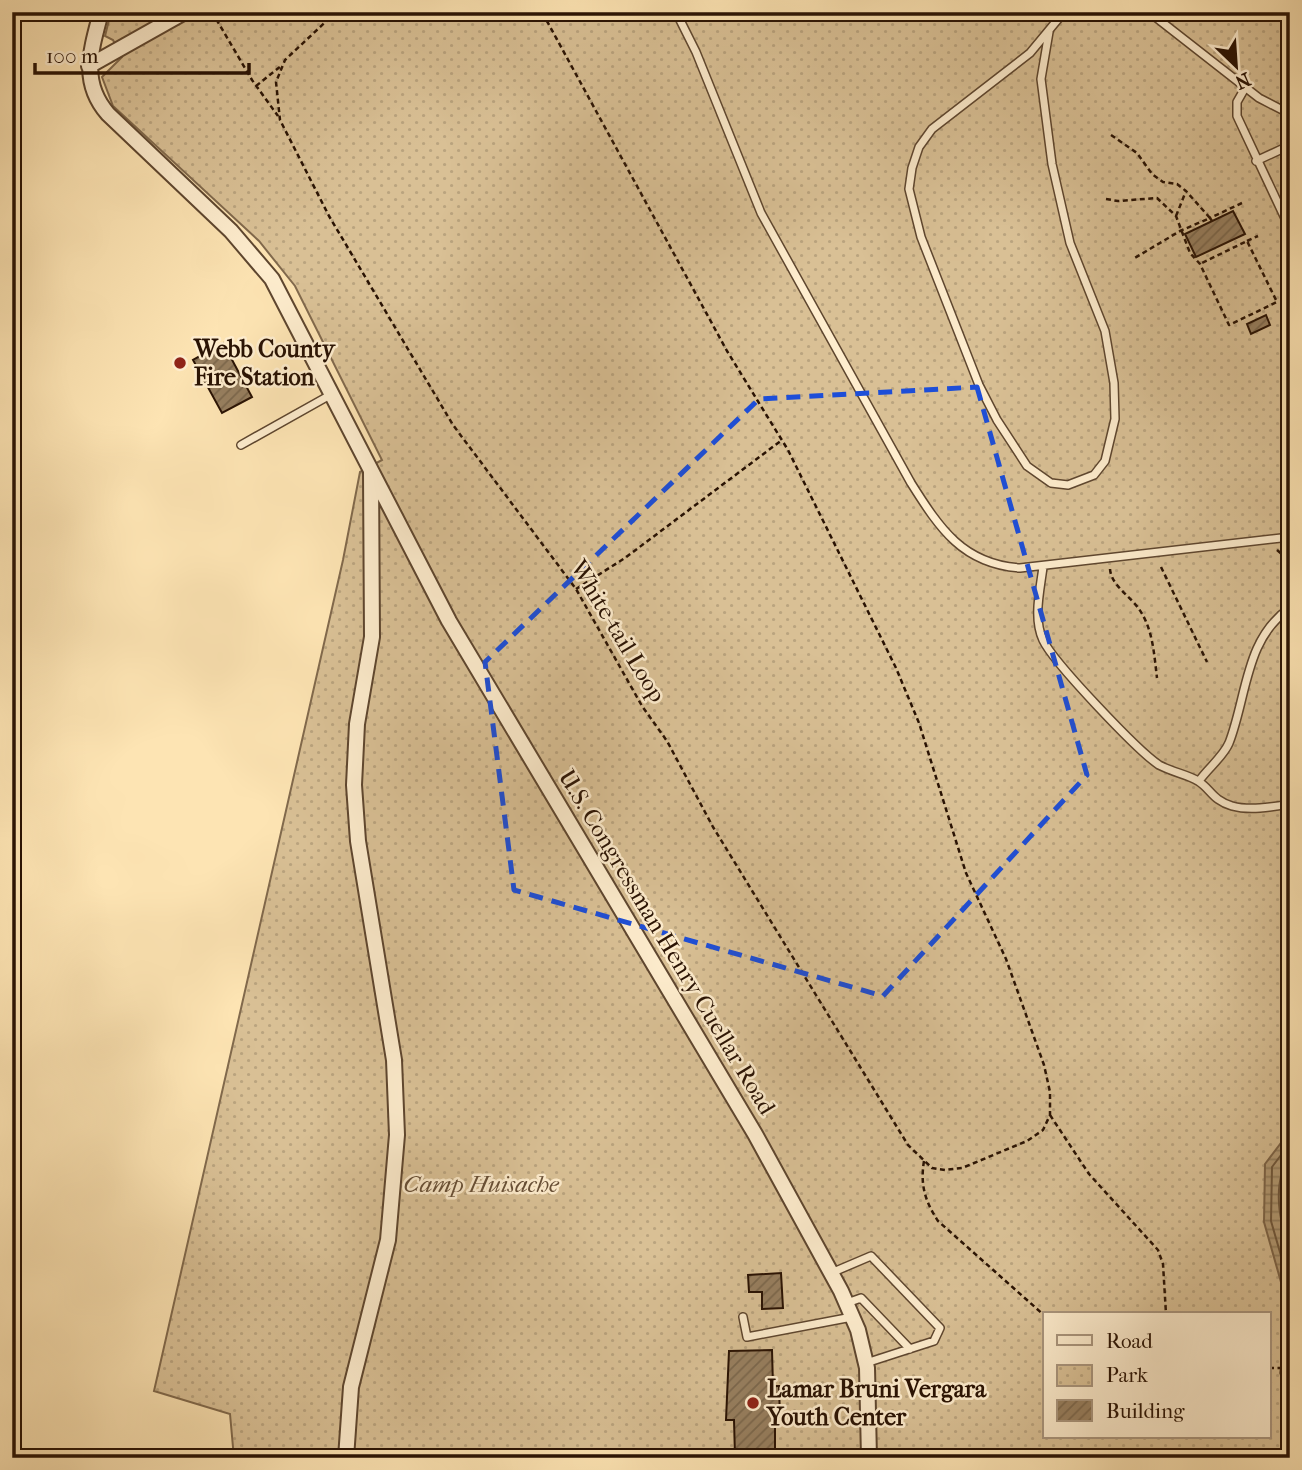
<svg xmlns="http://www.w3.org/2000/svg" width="1302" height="1470" font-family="'IM FELL French Canon',serif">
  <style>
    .park { fill: url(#park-dots); stroke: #81694c; stroke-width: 2; fill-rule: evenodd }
    .water { fill: url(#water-rules); stroke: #7d6549; stroke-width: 2 }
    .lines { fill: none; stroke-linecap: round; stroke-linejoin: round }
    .shore { stroke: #6f583d; stroke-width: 2 }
    .building { fill: url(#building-hatch); stroke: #291203; stroke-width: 2 }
    .service-casing { stroke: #5e462f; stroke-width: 10 }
    .minor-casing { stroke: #5e462f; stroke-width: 18 }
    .path { stroke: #291203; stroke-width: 2.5; stroke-dasharray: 5 3.5; stroke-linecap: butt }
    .service { stroke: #feedce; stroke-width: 7 }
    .minor { stroke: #feedce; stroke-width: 14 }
    .marked { fill: none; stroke: #1d4ed8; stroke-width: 5; stroke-dasharray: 14 9; stroke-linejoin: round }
    .poi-dot { fill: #8f2418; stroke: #feedce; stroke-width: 2.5 }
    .labels { text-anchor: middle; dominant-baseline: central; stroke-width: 5; stroke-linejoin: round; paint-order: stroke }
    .poi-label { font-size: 24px; font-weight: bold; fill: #291203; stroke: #feedce; text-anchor: start }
    .street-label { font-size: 24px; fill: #291203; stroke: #feedce }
    .park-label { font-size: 24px; font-style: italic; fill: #674f36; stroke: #feedce }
  </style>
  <defs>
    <pattern id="park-dots" width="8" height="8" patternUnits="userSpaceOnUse" patternTransform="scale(1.75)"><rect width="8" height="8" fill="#d9c095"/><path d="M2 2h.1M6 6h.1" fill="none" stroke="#baa47f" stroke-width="1.8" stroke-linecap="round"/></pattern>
    <pattern id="water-rules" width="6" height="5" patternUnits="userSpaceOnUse" patternTransform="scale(1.75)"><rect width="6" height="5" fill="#b59d77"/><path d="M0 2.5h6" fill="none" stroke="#937f5f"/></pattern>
    <pattern id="building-hatch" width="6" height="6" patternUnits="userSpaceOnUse" patternTransform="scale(1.75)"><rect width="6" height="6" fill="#977f5f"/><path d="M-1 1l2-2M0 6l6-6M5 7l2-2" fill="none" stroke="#7b674c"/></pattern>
  </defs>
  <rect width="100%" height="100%" fill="#fde4b3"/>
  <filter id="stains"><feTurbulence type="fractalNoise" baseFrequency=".00286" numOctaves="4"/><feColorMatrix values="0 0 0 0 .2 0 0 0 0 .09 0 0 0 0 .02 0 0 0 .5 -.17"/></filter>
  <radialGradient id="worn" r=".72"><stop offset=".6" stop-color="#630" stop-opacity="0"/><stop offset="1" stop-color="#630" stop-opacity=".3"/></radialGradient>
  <path class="park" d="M111,12H1290V1458H234L230,1414L154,1391L343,560L360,472L382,460L295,286L259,241L113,106L102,77L122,57L113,40L105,36ZM1045,1314H1269V1437H1045Z"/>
  <path class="water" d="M1290,1131V1314L1264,1222L1265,1164Z
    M1290,1315V1392L1280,1373Z"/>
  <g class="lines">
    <path class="shore" d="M1290,1143L1272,1167L1271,1221L1290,1287
      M1290,1157C1270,1184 1281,1225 1290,1255"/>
  </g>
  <path class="building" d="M1233,211L1245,234L1196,257L1185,234Z
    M1266,315L1270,325L1251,334L1247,324Z
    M223,343L252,397L222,413L193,360Z
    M781,1273L783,1308L762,1309V1292H749L748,1275Z
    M772,1350L773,1386H779L780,1417H775V1455L735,1456L734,1420H726L729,1351Z"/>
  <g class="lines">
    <defs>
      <path id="service" d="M676,12L696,52L761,213L911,483C940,529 963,564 1020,568L1290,537
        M1149,12L1259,98L1290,114
        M1049,32L1041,79L1052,164L1070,243L1105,331L1114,383L1115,419L1105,461L1094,475L1068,485L1051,483L1027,466L997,420L979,385L921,237L909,189L912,168L919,147L932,129L1030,53L1064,12
        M1245,88L1237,102V116L1290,229
        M1256,161L1282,149H1290
        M241,445L332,394
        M1043,567C1040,591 1033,618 1043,640C1053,662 1138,751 1159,765C1172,772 1189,775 1198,781C1211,789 1212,800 1232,806C1250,811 1272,807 1290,804
        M1199,781C1208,768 1223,757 1229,743C1247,697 1245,638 1290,608
        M831,1273L871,1256L940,1328L934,1341L866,1363
        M847,1303L861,1298L910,1349
        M743,1317L747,1337L852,1317"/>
      <path id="minor" d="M101,12C91,50 80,82 108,114L231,231L272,279L449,621L755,1134L841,1291L858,1330L867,1368L869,1458
        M89,66L185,12
        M346,1458L351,1387L388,1240L397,1135L394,1060L358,841L354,785L357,724L372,637L371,472"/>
    </defs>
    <use href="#service" class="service-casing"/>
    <use href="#minor" class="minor-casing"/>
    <path class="path" d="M212,12L252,80L278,116
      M336,12L285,60L276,82L280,120L329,216L453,425L576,589L642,706L667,741L713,827L908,1145L932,1168L945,1170L962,1168L1027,1141L1043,1130L1050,1115V1092L1044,1065L1006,959L966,873L919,723L896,668L788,450L727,351L542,12
      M256,86L281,66
      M1111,135L1137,153L1152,174L1163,182L1177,184L1186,191L1210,218L1180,231L1133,259
      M1106,199L1118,201L1157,198L1176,216L1190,253L1200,264L1229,325L1277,302L1247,241L1200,264
      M1176,216L1186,191
      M1212,221L1210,218L1242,203
      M1247,241L1258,236
      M1277,550L1290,561
      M1161,567L1207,662
      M1110,569C1111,585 1130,596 1139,609C1153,629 1154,654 1157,678
      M576,589L625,558L782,440
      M1050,1115L1089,1174L1158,1250L1163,1264L1166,1314
      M924,1161C920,1185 925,1201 938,1221L1045,1316
      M1269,1368H1290"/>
    <use href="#service" class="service"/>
    <use href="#minor" class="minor"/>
  </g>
  <path class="marked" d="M977,387L1087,775L883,996L514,890L485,662L759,399Z"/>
  <g class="poi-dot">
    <circle cx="180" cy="363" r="7"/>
    <circle cx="753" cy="1403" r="7"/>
  </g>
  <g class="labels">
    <g class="poi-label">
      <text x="194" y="349">Webb County<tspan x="194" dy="28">Fire Station</tspan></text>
      <text x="767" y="1389">Lamar Bruni Vergara<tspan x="767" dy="28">Youth Center</tspan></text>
    </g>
    <g class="street-label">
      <text transform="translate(618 631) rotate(59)">White-tail Loop</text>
      <text transform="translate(667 942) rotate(59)">U.S. Congressman Henry Cuellar Road</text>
    </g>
    <g class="park-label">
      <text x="481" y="1184">Camp Huisache</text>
    </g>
  </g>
  <rect width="1302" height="1470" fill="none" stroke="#fde4b3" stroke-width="42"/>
  <rect x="14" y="14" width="1274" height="1442" fill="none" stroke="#291203" stroke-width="3.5"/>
  <rect x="21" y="21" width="1260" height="1428" fill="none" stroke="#291203" stroke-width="2"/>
  <rect x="1043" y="1312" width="228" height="126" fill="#feedce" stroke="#a9957d" stroke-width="2"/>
  <rect x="1057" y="1335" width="35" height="10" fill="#feedce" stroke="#a9957d" stroke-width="2"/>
  <text x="1106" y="1348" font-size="21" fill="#291203">Road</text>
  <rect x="1057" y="1365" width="35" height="21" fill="url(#park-dots)" stroke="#a9957d" stroke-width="2"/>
  <text x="1106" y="1382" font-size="21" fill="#291203">Park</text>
  <rect x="1057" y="1400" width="35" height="21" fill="url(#building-hatch)" stroke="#a9957d" stroke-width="2"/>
  <text x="1106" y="1418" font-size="21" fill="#291203">Building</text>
  <g transform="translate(1236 66) rotate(155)" stroke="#feedce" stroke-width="5" paint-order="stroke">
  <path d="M0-5L12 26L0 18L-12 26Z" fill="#291203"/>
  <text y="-10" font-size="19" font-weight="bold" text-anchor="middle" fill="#291203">N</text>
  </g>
  <path d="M35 63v10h214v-10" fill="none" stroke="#291203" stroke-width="3.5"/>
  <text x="46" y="63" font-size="21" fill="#291203" stroke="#feedce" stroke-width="5" paint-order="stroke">100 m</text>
  <rect width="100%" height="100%" filter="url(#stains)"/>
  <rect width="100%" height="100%" fill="url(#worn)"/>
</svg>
